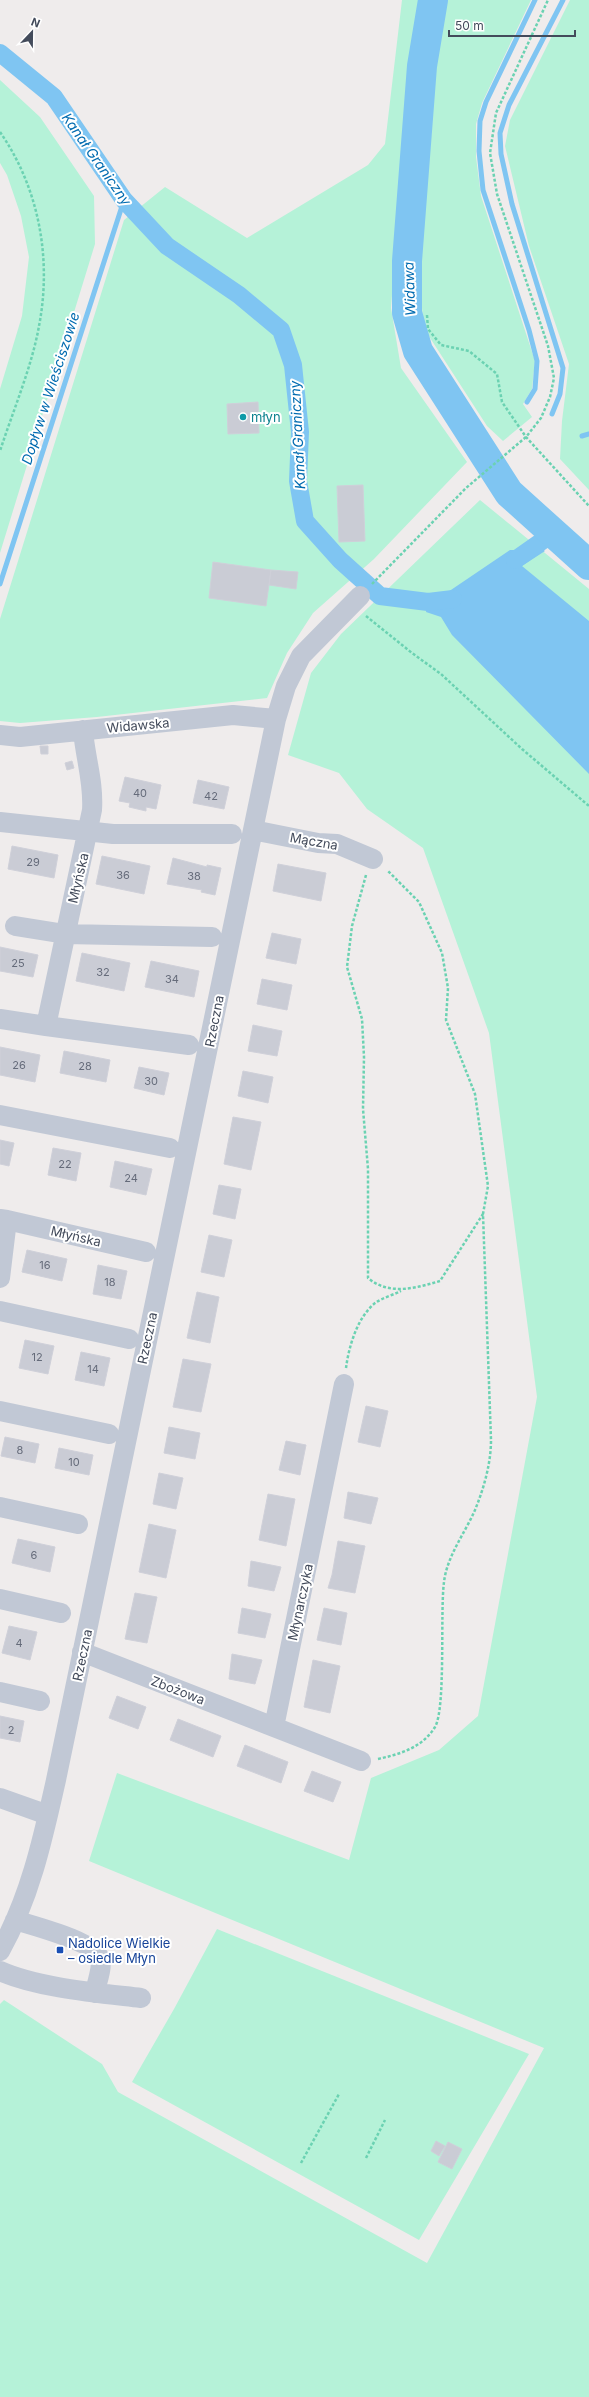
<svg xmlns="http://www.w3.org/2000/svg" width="589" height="2397" font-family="Inter,sans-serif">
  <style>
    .green { fill: #b5f2d8 }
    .water { fill: #7fc5f2 }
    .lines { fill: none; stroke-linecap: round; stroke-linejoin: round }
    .stream { stroke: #7fc5f2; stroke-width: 5 }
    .canal { stroke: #7fc5f2; stroke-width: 18 }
    .river { stroke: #7fc5f2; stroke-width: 30 }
    .building { fill: #caccd5; stroke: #cfd0d9 }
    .path { stroke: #6bd2b2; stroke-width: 2.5; stroke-dasharray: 3 2; stroke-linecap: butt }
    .minor { stroke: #c1c8d5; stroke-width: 20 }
    .culture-dot { fill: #0f9aa8; stroke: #fff; stroke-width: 1.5 }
    .transit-dot { fill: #1a4fb4; stroke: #fff; stroke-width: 1.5 }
    .labels { text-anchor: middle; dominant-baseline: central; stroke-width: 4; stroke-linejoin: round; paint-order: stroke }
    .number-label { font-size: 11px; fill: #656b7a }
    .culture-label { font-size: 13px; fill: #0d838f; stroke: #fff; text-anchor: start }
    .street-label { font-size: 13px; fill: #434b5b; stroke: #fff }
    .transit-label { font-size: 13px; fill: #164399; stroke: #fff; text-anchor: start }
    .water-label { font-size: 14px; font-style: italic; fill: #016bb0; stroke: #fff }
  </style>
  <rect width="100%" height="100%" fill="#efecec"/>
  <path class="green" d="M402,0H421L404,140L391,308L401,368L467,462L374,559L313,613L287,653L267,698L97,717L20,723L0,721V619L124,220L165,187L247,238L368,165L385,144Z
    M444,0H531L482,103L476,124V157L481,196L535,361L532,389L523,404L532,417L503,441L487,426L423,327L420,268L432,125L434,47Z
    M570,0H589V490L560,459L562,421L569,364L529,246L505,146L510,120Z
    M0,80L40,117L94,196L95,244L0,553V389L22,316L29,257L21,216L7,175L0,163Z
    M480,500L589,589V2397H0V2004L4,2000L102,2064L118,2092L427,2263L544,2048L89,1861L117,1773L349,1860L371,1778L439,1750L478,1716L537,1397L489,1033L423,848L367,809L339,773L288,755L311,673L341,634Z
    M217,1929L529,2054L419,2240L132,2082L174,2009Z"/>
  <path class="water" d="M532,542L545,551L522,566L589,621V774L452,635L441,617L426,612L429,596L445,594L510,550H521Z"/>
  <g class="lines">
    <path class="stream" d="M527,402L535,389L537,361L529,330L483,190L479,151L480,121L486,102L535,0
      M552,414L560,394L563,368L512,204L501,154L500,133L509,105L563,0
      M582,436L589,434
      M0,584L124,200"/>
    <path class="canal" d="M0,53L54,97L124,200L167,246L239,295L281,330L293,365L300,432L298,481L305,521L340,560L380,596L428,602L453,599
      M515,560L552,534"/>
    <path class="river" d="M433,0L422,66L407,261V313L418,351L509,493L589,565"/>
  </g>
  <path class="building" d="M258,402L259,433L228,434L227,404Z
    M363,485L365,541L339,542L337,486Z
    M213,562L271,570L266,606L209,598Z
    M271,570L298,572L296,589L269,585Z
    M40,746H48V754H41Z
    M72,761L74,768L67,770L65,763Z
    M125,777L161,785L156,809L146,807V811L129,807L130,803L119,801Z
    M198,780L229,787L224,809L193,803Z
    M12,846L58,855L54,878L8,869Z
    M102,856L150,866L144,894L96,884Z
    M173,858L207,867V865L221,868L215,895L201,892L202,890L167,884Z
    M278,864L326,873L321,901L273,891Z
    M272,933L301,939L296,964L266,958Z
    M0,947L38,955L33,977L0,971Z
    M82,953L130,963L124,991L76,981Z
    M151,961L199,971L194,997L145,987Z
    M262,979L292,985L287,1010L257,1004Z
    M253,1025L282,1031L277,1056L248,1051Z
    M0,1047L40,1055L35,1082L0,1075Z
    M64,1051L110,1060L106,1082L60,1073Z
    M139,1067L169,1073L164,1095L134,1088Z
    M243,1071L273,1077L268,1103L238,1096Z
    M233,1117L261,1122L251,1170L224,1164Z
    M0,1140L14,1143L9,1166L0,1164Z
    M53,1148L81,1153L76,1181L48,1175Z
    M115,1161L152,1169L146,1195L110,1187Z
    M219,1185L241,1189L235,1219L213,1214Z
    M209,1235L232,1240L224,1277L201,1272Z
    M27,1250L67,1259L62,1281L22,1272Z
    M98,1265L127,1271L121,1299L93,1294Z
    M197,1292L219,1297L210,1343L187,1338Z
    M25,1340L54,1346L48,1374L19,1368Z
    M81,1352L110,1358L104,1386L75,1380Z
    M183,1359L211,1364L201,1412L173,1407Z
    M366,1406L388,1411L380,1447L358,1442Z
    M169,1427L200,1433L195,1459L164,1453Z
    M5,1437L39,1444L35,1463L1,1456Z
    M286,1441L306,1445L300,1475L279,1470Z
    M59,1448L93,1455L89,1475L55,1468Z
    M159,1473L183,1478L176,1509L153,1504Z
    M348,1492L378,1498L371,1524L344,1518Z
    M268,1494L295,1499L286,1546L259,1540Z
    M149,1524L176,1530L166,1578L139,1572Z
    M18,1539L55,1547L50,1572L12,1563Z
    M338,1541L365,1546L355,1593L328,1588L332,1575Z
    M251,1561L281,1567L274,1591L248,1586Z
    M135,1593L157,1597L147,1643L125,1639Z
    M242,1608L271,1614L265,1638L238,1633Z
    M324,1608L347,1613L341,1645L317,1640Z
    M9,1626L37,1632L30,1660L2,1653Z
    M232,1654L262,1660L255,1684L229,1679Z
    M313,1660L340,1666L330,1713L304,1707Z
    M117,1696L146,1707L138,1729L109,1718Z
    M0,1716L24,1721L20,1742L0,1738Z
    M178,1719L221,1736L213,1757L170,1740Z
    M245,1745L288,1762L281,1783L237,1766Z
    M312,1771L341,1782L333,1802L304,1791Z
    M436,2141L445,2146L439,2156L431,2151Z
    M448,2142L462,2149L452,2169L438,2162Z"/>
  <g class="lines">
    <path class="path" d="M0,132C39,188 52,259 39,326C32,366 13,411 0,451
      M427,315L428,329L441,345L469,351L497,374L502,402L526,437L589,506
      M372,584L466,488L526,437L541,418L550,397L554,378L548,346L497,194L490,153L496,113L548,0
      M366,616L412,653L441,674L522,749L589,806
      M366,875L352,926L347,967L362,1019L364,1057L363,1109L368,1169V1278C389,1296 416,1288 440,1281L483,1214
      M346,1368C349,1346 357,1318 375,1303C382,1298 393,1295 401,1291
      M378,1759C400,1754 422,1748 435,1727C446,1708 440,1612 444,1582C447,1556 465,1533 475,1510C484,1488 491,1463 491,1440L483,1214L488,1186L475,1094L446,1020L448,988L442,953L419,902L387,870
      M366,2158L385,2120
      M301,2163L339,2094"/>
    <path class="minor" d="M0,735L20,737L233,715L276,719
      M0,822L113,834H232
      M253,830L318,843L337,844L373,859
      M15,926L65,934L212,937
      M0,1019L46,1026L92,810C94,782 85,757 83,730
      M46,1026L189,1045
      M0,1115L170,1148
      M0,1219L7,1220L0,1278
      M7,1220L146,1252
      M0,1311L129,1339
      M0,1411L109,1434
      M0,1507L78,1524
      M0,1599L61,1613
      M82,1652L361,1761
      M0,1692L40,1701
      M274,1727L344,1384
      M0,1798L48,1815
      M15,1920C33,1926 95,1941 100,1959C103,1968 96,1984 95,1993
      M0,1951C30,1898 43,1838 56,1780L276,719L286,686L301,656L360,596
      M0,1971C38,1988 99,1993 141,1998"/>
  </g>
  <circle class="culture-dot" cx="243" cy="417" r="4"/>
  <rect class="transit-dot" x="56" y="1946" width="8" height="8" rx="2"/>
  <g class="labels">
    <g class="number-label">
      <text x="140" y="793">40</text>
      <text x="211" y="796">42</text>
      <text x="33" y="862">29</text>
      <text x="123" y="875">36</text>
      <text x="194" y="876">38</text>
      <text x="18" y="963">25</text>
      <text x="103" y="972">32</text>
      <text x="172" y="979">34</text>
      <text x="19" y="1065">26</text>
      <text x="85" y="1066">28</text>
      <text x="151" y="1081">30</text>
      <text x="65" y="1164">22</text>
      <text x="131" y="1178">24</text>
      <text x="45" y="1265">16</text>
      <text x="110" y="1282">18</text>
      <text x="37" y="1357">12</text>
      <text x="93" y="1369">14</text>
      <text x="20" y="1450">8</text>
      <text x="74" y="1462">10</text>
      <text x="34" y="1555">6</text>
      <text x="19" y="1643">4</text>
      <text x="11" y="1730">2</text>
    </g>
    <g class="culture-label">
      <text x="251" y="417">młyn</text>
    </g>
    <g class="street-label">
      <text transform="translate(138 725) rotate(-5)">Widawska</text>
      <text transform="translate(314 841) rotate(10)">Mączna</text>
      <text transform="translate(78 878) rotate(-77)">Młyńska</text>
      <text transform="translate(214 1021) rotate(-79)">Rzeczna</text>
      <text transform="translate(76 1236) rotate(13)">Młyńska</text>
      <text transform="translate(147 1338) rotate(-78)">Rzeczna</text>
      <text transform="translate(300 1602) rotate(-78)">Młynarczyka</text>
      <text transform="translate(82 1655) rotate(-78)">Rzeczna</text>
      <text transform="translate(178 1690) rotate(21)">Zbożowa</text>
    </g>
    <g class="transit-label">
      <text x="68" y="1943">Nadolice Wielkie<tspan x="68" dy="15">– osiedle Młyn</tspan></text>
    </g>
    <g class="water-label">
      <text transform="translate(97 159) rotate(55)">Kanał Graniczny</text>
      <text transform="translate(409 289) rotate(-92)">Widawa</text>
      <text transform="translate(50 388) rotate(-72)">Dopływ w Wieściszowie</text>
      <text transform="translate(297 435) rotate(-93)">Kanał Graniczny</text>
    </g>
  </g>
  <g transform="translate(32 32) rotate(22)" stroke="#ffffff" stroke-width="3" paint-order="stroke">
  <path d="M0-3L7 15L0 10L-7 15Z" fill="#434b5b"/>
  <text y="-6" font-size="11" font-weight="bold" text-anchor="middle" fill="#434b5b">N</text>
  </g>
  <path d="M449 30v6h126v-6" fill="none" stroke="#434b5b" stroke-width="2"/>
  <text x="455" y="30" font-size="12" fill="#434b5b" stroke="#ffffff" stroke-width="3" paint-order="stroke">50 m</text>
</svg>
